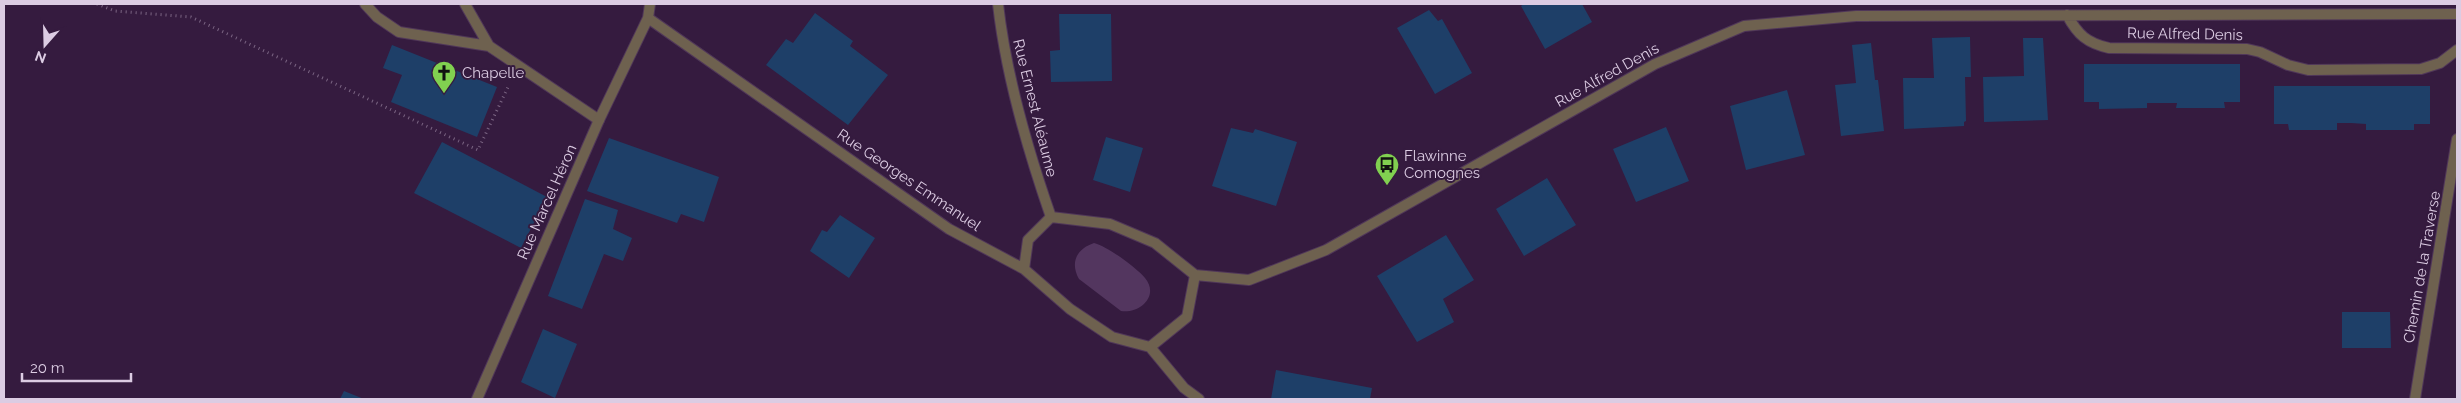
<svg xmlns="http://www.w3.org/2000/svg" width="2461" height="403" font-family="Raleway,sans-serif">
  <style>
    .green { fill: #53365f }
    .building { fill: #1e3f68 }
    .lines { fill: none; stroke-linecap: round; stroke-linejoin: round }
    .service-casing { stroke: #503759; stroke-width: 12 }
    .minor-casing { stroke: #503759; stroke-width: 12 }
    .path { stroke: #7b6583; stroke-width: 3; stroke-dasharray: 1 4; stroke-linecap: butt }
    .service { stroke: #6e614f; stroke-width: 10 }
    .minor { stroke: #6e614f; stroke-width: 10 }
    .labels { text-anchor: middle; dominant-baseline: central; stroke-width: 4; stroke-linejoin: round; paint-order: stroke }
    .street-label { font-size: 15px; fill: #dccce3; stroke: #351b3f }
    .poi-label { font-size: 15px; fill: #dccce3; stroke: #351b3f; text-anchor: start }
  </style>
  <rect width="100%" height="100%" fill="#351b3f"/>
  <path class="green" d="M1094,243C1107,246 1137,268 1145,278C1160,296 1139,314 1121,311L1079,279C1070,263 1076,249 1094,243Z"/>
  <path class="building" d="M1524,4H1582L1592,22L1545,49L1521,6Z
    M1429,10L1438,21L1442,19L1472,73L1435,94L1397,28Z
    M815,13L853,41L850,46L888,75L848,125L766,65L786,39L793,43Z
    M1059,14H1111L1112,81L1051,82L1050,51L1060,50Z
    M1970,37L1971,77H1965L1966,121L1964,122V126L1904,129L1903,78H1934L1932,38Z
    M2023,38H2043L2048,120L1984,122L1983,77L2024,76Z
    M1871,43L1875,80H1878L1884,131L1841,136L1835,85L1856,83L1852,45Z
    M392,45L497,87L477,137L391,102L402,75L383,68Z
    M2084,64H2240V102H2224L2225,108H2176L2177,103H2147V108L2099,109V102H2084Z
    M2274,86H2430V124H2414V130H2366V124L2351,123H2337V130H2289L2288,124H2274Z
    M1787,90L1805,155L1746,170L1730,106Z
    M1666,127L1689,181L1636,202L1613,149Z
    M1231,128L1253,133L1255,129L1297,142L1276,206L1212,186Z
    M1106,137L1143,148L1130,192L1093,180Z
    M609,138L719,177L704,222L681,214L677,223L587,191Z
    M442,142L547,197L521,248L414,193Z
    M1547,178L1576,225L1524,256L1496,209Z
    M585,199L618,210L613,229L632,238L623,261L604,254L582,309L548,296Z
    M840,215L875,238L849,278L810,251L822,230L827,232Z
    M1446,235L1474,280L1443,299L1454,322L1417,342L1377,276Z
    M2342,312H2390L2391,348H2342Z
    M543,329L577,344L555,398L521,382Z
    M1276,370L1372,388L1370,399H1271Z
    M344,391L364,399H340Z"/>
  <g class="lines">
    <defs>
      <path id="service" d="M365,4L377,17L399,32L489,46
        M465,4L489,46L599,120"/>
      <path id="minor" d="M998,4C1006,76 1027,148 1051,217
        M2067,15C2078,35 2087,43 2109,48L2247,49L2260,52L2288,65L2308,70L2421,69L2440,63L2457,50
        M648,18L949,229L1024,269L1070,309L1112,337L1150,347L1184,388L1199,399
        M1051,217L1110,224L1155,243L1195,275
        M1024,269L1028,240L1051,217
        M1195,275L1249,280L1326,250L1655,64L1744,26L1856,16L2457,14
        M1150,347L1187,317L1195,275
        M477,399L599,120L648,18L650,4
        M2415,399L2457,139"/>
    </defs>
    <use href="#service" class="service-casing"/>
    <use href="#minor" class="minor-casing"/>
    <path class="path" d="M97,4L115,11L191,17L478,150L508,87"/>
    <use href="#service" class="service"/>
    <use href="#minor" class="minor"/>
  </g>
  <defs>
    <symbol id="church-pin" viewBox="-11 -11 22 30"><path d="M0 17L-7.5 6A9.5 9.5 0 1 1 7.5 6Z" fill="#81d050" stroke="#351b3f"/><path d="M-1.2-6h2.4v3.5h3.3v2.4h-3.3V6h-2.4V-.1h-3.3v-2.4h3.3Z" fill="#111"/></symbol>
    <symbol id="bus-pin" viewBox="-11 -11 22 30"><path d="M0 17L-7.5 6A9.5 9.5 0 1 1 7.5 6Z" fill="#81d050" stroke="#351b3f"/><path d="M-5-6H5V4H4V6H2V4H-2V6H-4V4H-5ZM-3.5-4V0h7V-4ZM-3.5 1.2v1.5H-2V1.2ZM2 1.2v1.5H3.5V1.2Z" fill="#111"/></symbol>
  </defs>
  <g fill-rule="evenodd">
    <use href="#church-pin" x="430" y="59" width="28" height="38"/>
    <use href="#bus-pin" x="1373" y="151" width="28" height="38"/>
  </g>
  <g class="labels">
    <g class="street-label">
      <text transform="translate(2185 34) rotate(1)">Rue Alfred Denis</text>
      <text transform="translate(1607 75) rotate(-29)">Rue Alfred Denis</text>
      <text transform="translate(1035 108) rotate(76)">Rue Ernest Aléaume</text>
      <text transform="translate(909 180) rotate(34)">Rue Georges Emmanuel</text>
      <text transform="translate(547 202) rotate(-66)">Rue Marcel Héron</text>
      <text transform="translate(2422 267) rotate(-80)">Chemin de la Traverse</text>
    </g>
    <g class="poi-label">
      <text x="462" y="73">Chapelle</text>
      <text x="1404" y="156">Flawinne<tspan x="1404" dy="17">Comognes</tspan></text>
    </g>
  </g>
  <rect width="2461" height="403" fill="none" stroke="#dccce3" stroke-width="10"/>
  <g transform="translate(45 45) rotate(200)" stroke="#351b3f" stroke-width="4" paint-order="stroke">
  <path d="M0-4L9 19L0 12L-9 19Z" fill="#dccce3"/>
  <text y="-8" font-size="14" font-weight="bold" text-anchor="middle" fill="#dccce3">N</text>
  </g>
  <path d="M22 373v8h109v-8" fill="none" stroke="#dccce3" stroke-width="2.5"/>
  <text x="30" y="373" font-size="15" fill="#dccce3" stroke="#351b3f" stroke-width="4" paint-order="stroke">20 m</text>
</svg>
